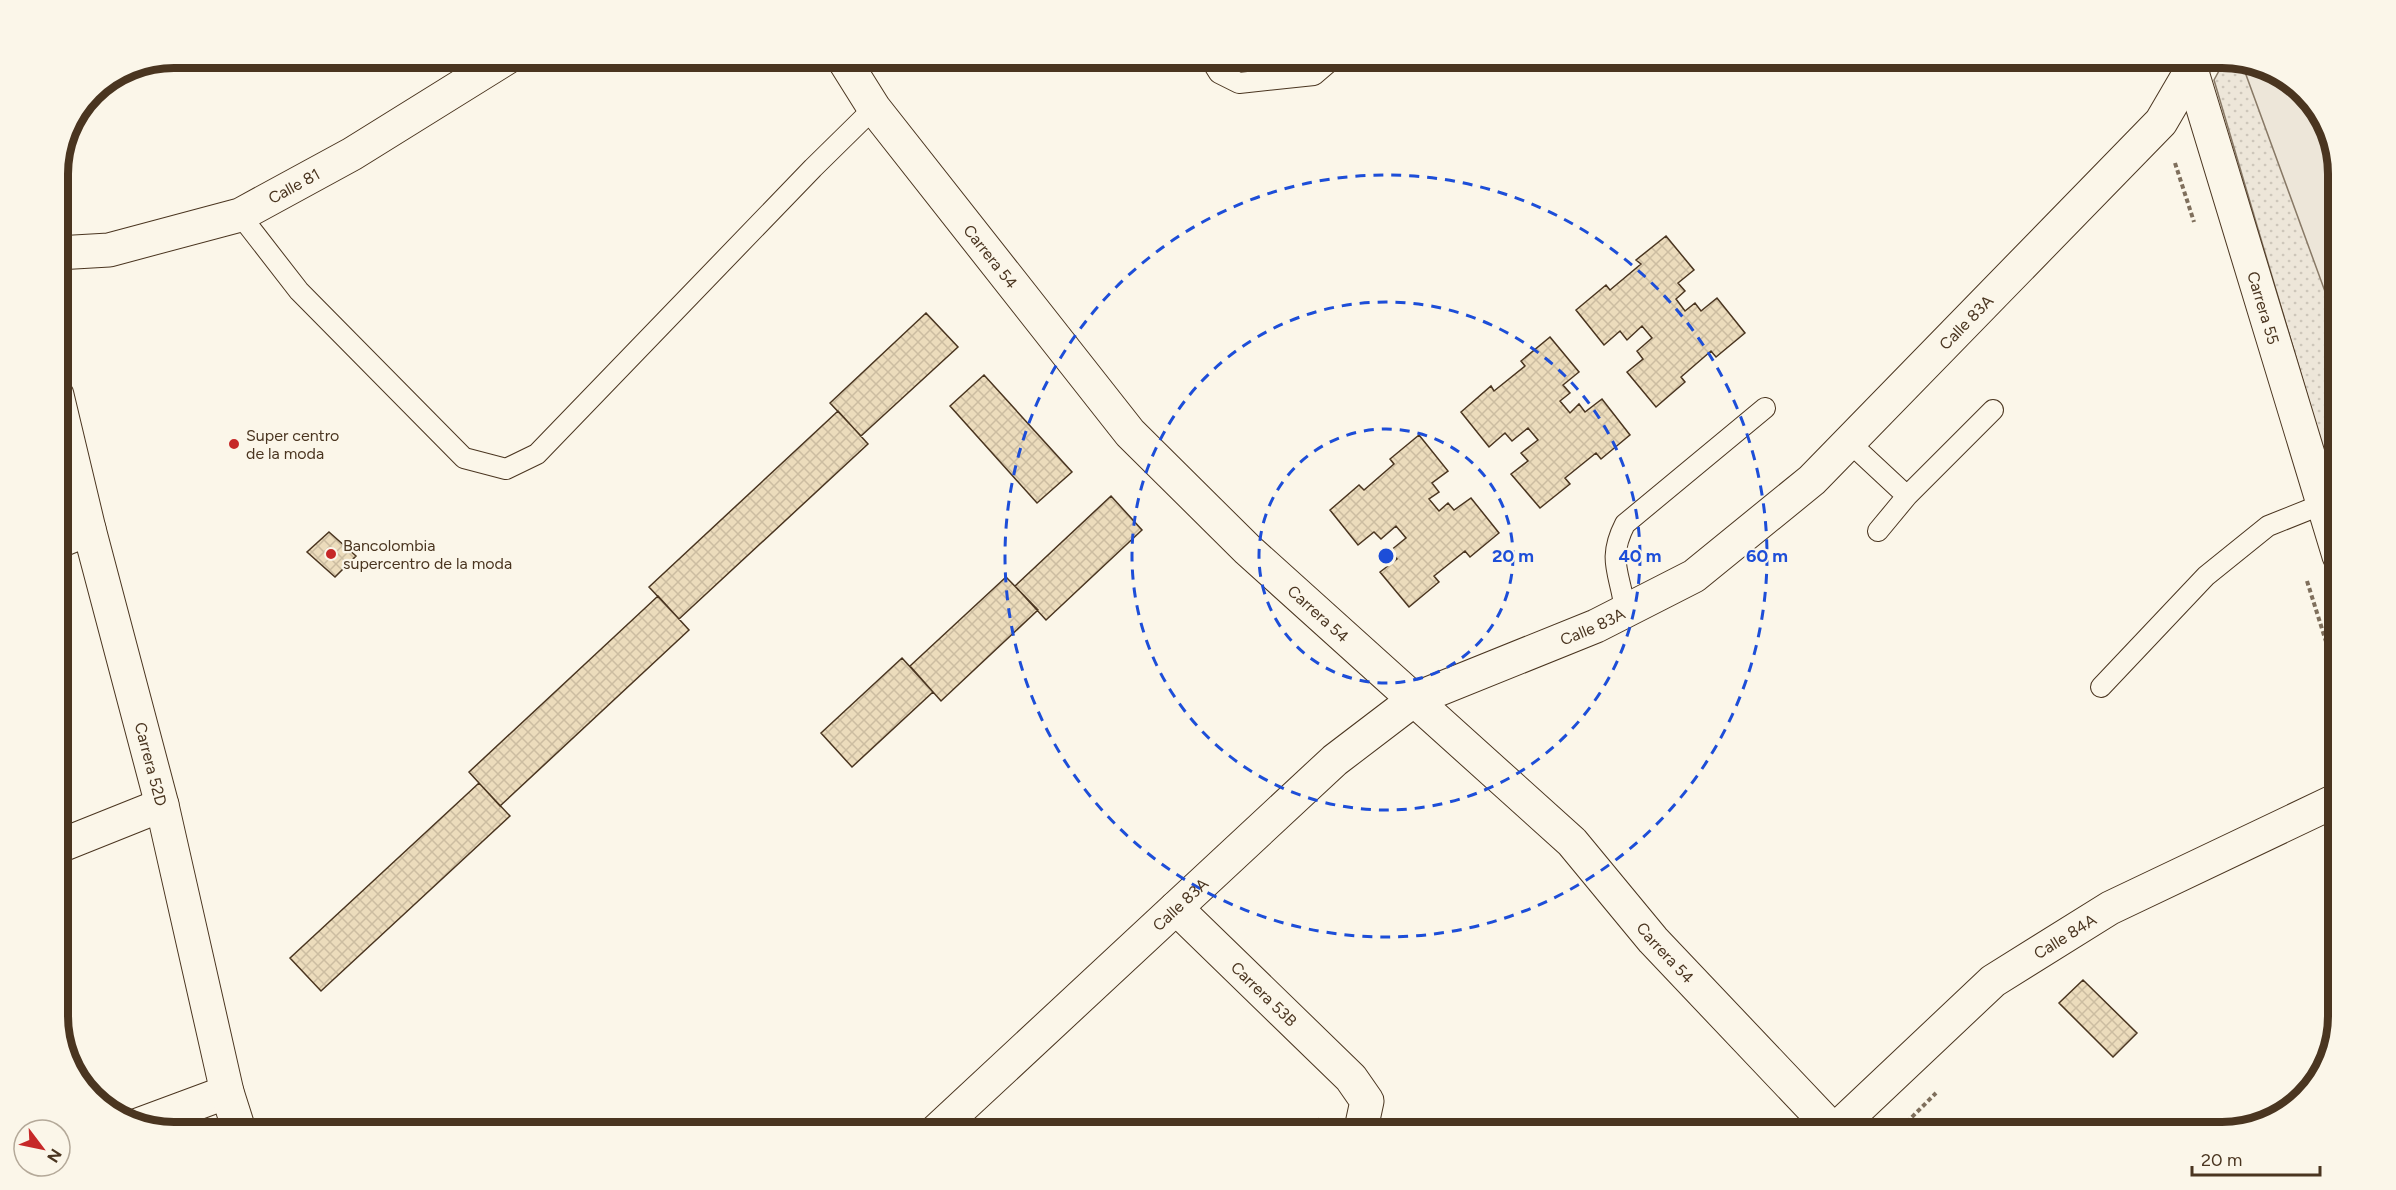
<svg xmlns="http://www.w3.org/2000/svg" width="2396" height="1190" font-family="Figtree,sans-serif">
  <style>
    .park { fill: url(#park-dots); stroke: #887966; stroke-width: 1.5 }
    .pitch { fill: #ede6d9; stroke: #887966; stroke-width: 1.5 }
    .building { fill: url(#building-cross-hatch); stroke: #4a3520; stroke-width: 1.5 }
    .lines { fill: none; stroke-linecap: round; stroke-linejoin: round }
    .service-casing { stroke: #4a3520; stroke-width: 22 }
    .minor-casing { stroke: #4a3520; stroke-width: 35 }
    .primary-casing { stroke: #4a3520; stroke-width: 35 }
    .path { stroke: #7f6f5c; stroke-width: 4; stroke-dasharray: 4.5 3; stroke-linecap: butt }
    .service { stroke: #fbf6e9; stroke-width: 20 }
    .minor { stroke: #fbf6e9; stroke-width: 33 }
    .primary { stroke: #fbf6e9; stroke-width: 33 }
    .ring { fill: none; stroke: #1d4ed8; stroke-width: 3; stroke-dasharray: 10 8 }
    .poi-dot { fill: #c62828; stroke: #fbf6e9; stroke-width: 2 }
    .labels { text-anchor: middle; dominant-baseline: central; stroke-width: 4.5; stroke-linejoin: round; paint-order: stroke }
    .street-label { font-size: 16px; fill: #4a3520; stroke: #fbf6e9 }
    .poi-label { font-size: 16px; fill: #4a3520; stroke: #fbf6e9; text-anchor: start }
    .rim { fill: none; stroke: #4a3520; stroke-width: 8 }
    .centre { fill: #1d4ed8; stroke: #fbf6e9; stroke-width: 3 }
    .ring-label { font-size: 18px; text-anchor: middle; font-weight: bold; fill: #1d4ed8; stroke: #fbf6e9; stroke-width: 4.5; stroke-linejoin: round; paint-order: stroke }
  </style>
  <defs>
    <pattern id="park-dots" width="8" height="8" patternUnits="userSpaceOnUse" patternTransform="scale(1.5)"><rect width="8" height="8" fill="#ede6d9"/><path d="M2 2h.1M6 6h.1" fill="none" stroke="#cdc6ba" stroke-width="1.8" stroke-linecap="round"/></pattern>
    <pattern id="building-cross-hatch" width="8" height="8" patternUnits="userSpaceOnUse" patternTransform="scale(1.5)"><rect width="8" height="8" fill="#ecdcbc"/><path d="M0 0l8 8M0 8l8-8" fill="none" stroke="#ccbda1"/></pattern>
  </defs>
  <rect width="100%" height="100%" fill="#fbf6e9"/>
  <path class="park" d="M2226,58L2274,69L2320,109L2339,166V503L2214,80Z"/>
  <path class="pitch" d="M2241,61L2274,69L2320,109L2339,166V290L2327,297Z"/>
  <path class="building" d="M1666,236L1694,270L1678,283L1685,291L1676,299L1685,311L1695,303L1701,311L1717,298L1745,333L1716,357L1711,351L1681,377L1685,382L1656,407L1627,372L1643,359L1637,351L1652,338L1642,326L1627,340L1620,331L1604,345L1576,310L1606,285L1610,290L1641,264L1636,260Z
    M926,313L958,347L861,436L830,403Z
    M1550,337L1579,372L1563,385L1570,393L1560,401L1570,413L1579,404L1585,412L1602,399L1630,435L1601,459L1596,453L1565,478L1570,484L1540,508L1511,474L1528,461L1521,453L1538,440L1528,428L1512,441L1505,433L1489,447L1461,412L1491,386L1494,391L1525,366L1521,361Z
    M984,375L1072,472L1037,503L950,406Z
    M838,411L868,444L679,619L649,587Z
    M1419,435L1448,471L1432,483L1439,492L1429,499L1439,511L1448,503L1454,510L1471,498L1499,533L1470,557L1465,551L1434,576L1439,582L1409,607L1380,572L1397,559L1390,551L1406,538L1396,526L1381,539L1374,532L1358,545L1330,510L1359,485L1364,490L1394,464L1390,459Z
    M1111,496L1142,530L1046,620L1015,586Z
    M329,532L356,556L335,577L307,552Z
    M1006,577L1038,610L941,701L910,666Z
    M658,596L689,630L500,806L469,772Z
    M902,658L933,692L852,767L821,733Z
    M479,783L510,816L321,991L290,958Z
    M2083,980L2137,1033L2113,1057L2059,1003Z"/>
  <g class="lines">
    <defs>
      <path id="service" d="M1209,57L1219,73L1239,83L1314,75L1328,63L1329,57
        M240,215L299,291L464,458L506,469L537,454L813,168L874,108
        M1849,442L1907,496L1993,410
        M1878,531L1907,496
        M1625,611C1621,574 1606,561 1625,524L1765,408
        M2101,687L2206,576L2268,526L2323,504"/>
      <g id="minor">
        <path id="s1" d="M842,57L874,108L1130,433L1248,550L1572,842L1653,940L1836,1133"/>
        <path id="s2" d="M2188,59L2339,556"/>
        <path id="s3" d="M57,253L109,250L240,215L352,154L508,57"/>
        <path d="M57,542L89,529"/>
        <path d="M57,847L162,805"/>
        <path id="s4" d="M1176,908L1351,1078L1367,1101L1361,1129L1357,1133"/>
        <path d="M138,1125L227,1092"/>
        <path id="s5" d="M934,1133L1335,760L1415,699L1596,626L1694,576L1812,480L2161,122L2199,57"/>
        <path id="s6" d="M1832,1133L1993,981L2110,908L2339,799"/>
      </g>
      <g id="primary">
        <path id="s7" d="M57,395L89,529L162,805L227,1092L240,1133"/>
      </g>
    </defs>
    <use href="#service" class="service-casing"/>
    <use href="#minor" class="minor-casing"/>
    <use href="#primary" class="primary-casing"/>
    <path class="path" d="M2175,163L2194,222
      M2307,581L2339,683
      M1307,1133L1320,1119
      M1896,1133L1936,1093"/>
    <use href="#service" class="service"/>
    <use href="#minor" class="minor"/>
    <use href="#primary" class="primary"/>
  </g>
  <g class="ring">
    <circle cx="1386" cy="556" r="127"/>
    <circle cx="1386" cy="556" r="254"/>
    <circle cx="1386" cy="556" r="381"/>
  </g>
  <g class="poi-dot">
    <circle cx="234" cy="444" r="6"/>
    <circle cx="331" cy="554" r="6"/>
  </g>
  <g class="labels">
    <g class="street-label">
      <text stroke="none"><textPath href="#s3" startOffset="249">Calle 81</textPath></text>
      <text stroke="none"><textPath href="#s1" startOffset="249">Carrera 54</textPath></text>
      <text stroke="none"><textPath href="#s2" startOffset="260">Carrera 55</textPath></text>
      <text stroke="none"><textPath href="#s5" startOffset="1326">Calle 83A</textPath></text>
      <text stroke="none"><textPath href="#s1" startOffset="735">Carrera 54</textPath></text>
      <text stroke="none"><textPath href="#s5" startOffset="840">Calle 83A</textPath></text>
      <text stroke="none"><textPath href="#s7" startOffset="381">Carrera 52D</textPath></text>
      <text stroke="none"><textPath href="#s5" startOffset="336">Calle 83A</textPath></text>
      <text stroke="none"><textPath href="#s6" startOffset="306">Calle 84A</textPath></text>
      <text stroke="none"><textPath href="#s1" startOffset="1221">Carrera 54</textPath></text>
      <text stroke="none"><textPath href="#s4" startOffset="123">Carrera 53B</textPath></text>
    </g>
    <g class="poi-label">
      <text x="246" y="435">Super centro<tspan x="246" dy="18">de la moda</tspan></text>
      <text x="343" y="545">Bancolombia<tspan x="343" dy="18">supercentro de la moda</tspan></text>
    </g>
  </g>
  <path d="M0 0H2396V1190H0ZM174 68H2222A106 106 0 0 1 2328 174V1016A106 106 0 0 1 2222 1122H174A106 106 0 0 1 68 1016V174A106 106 0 0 1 174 68Z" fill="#fbf6e9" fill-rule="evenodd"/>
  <path class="rim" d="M174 68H2222A106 106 0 0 1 2328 174V1016A106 106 0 0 1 2222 1122H174A106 106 0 0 1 68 1016V174A106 106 0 0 1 174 68Z"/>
  <circle cx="1386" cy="556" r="9" class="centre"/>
  <g class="ring-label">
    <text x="1513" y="562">20 m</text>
    <text x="1640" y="562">40 m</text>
    <text x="1767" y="562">60 m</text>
  </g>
  <g transform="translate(42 1148) rotate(122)"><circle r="28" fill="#fbf6e9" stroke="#b4a999" stroke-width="1.5"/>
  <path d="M0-4.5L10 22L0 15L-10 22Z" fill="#c62828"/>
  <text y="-9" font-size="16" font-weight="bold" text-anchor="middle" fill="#4a3520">N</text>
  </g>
  <path d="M2192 1166v9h128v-9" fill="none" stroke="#4a3520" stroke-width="3"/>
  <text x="2201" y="1166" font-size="18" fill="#4a3520" stroke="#fbf6e9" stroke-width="4.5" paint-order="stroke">20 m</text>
</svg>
